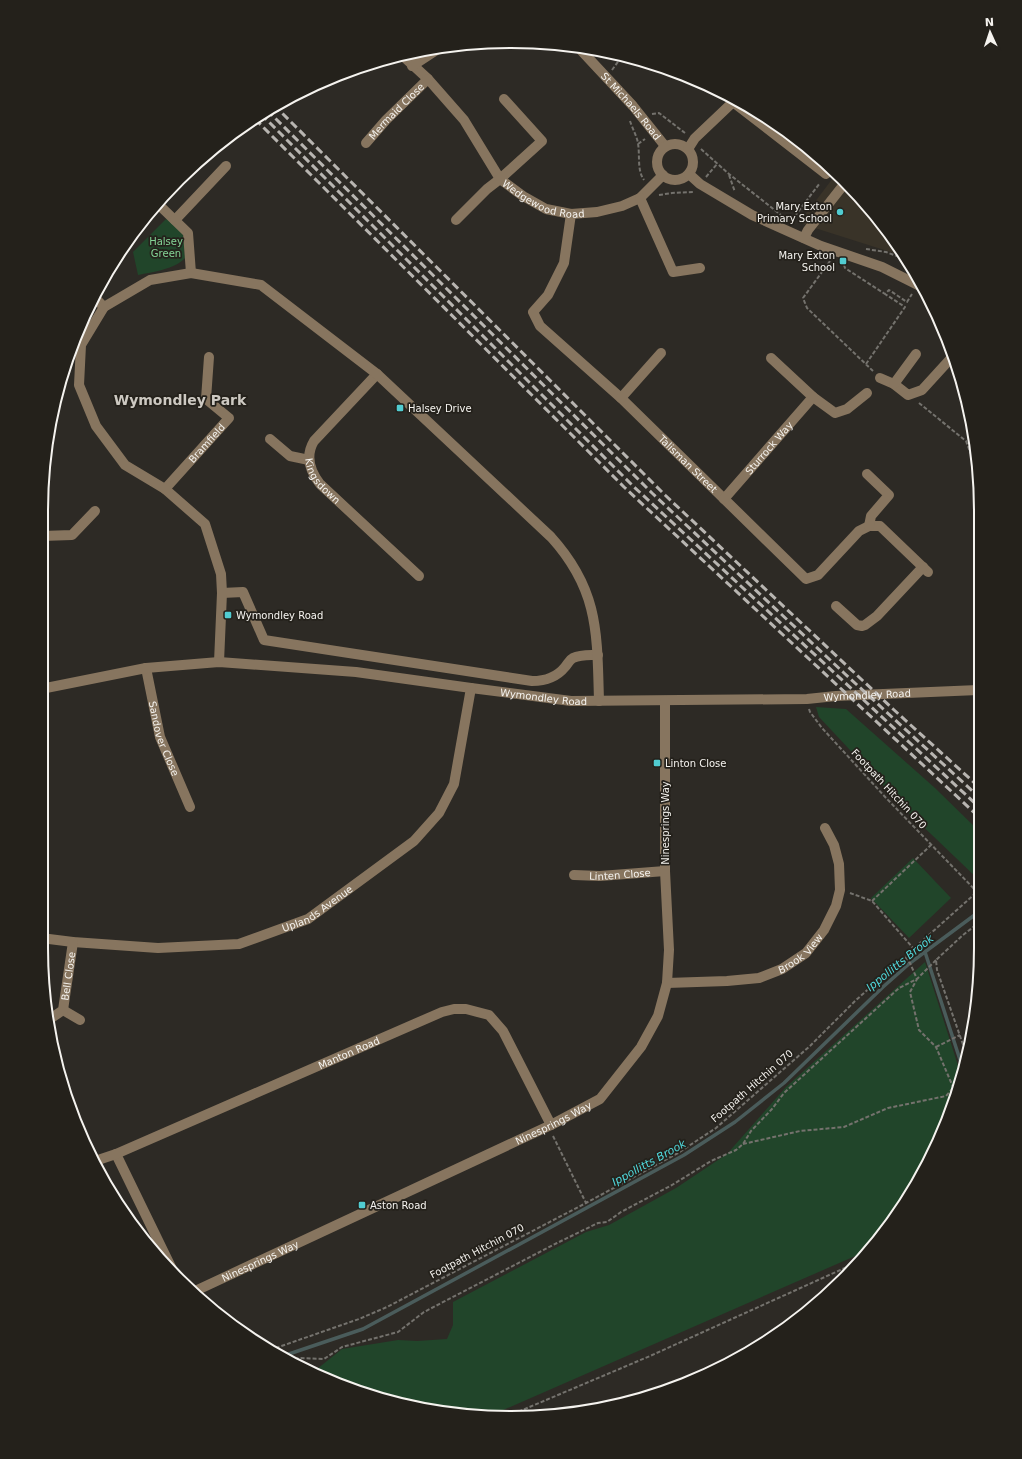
<svg xmlns="http://www.w3.org/2000/svg" width="1022" height="1459" font-family="'DejaVu Sans',sans-serif">
  <style>
    .built { fill: #393328 }
    .green { fill: #21452a }
    .lines { fill: none; stroke-linecap: round; stroke-linejoin: round }
    .stream { stroke: #4a5c5b; stroke-width: 3.5 }
    .path { stroke: #74726d; stroke-width: 2; stroke-dasharray: 4 2; stroke-linecap: butt }
    .minor { stroke: #87755f; stroke-width: 10 }
    .rail { stroke: #b8b5b1; stroke-width: 3; stroke-dasharray: 8 4; stroke-linecap: butt }
    .poi-dot { fill: #51ccd1; stroke: #24211b; stroke-width: 1.5 }
    .labels { text-anchor: middle; dominant-baseline: central; stroke-width: 3.5; stroke-linejoin: round; paint-order: stroke }
    .street-label { font-size: 10px; fill: #f5f3ef; stroke: #24211b }
    .poi-label { font-size: 10px; fill: #f5f3ef; stroke: #24211b; text-anchor: start }
    .park-label { font-size: 10px; fill: #84d496; stroke: #24211b }
    .water-label { font-size: 11px; font-style: italic; fill: #50dade; stroke: #24211b }
    .district-label { font-size: 14px; font-weight: bold; fill: #cdc9c2; stroke: #24211b }
    .rim { fill: none; stroke: #f5f3ef; stroke-width: 2 }
  </style>
  <rect width="100%" height="100%" fill="#2d2a25"/>
  <path class="built" d="M836,174L864,201L900,255L799,223Z"/>
  <path class="green" d="M166,219C187,230 184,238 185,258C175,269 153,272 138,275L133,252Z
    M816,707L846,709L935,788L979,831V880L909,813L819,717Z
    M913,858L951,898L909,938L871,898Z
    M925,962L962,1078L955,1096L952,1100L953,1102L933,1156L884,1234L869,1250L494,1414H450L331,1382L312,1373L342,1349L398,1340L417,1341L447,1339L453,1325V1302L586,1232L609,1225L676,1188L727,1154L786,1087Z"/>
  <g class="lines">
    <path class="stream" d="M925,952L964,1072
      M280,1357L363,1329L684,1155L735,1122L784,1083L883,987L910,963L980,911"/>
    <path class="path" d="M612,70L623,55
      M652,114L659,113L685,133
      M630,121C632,127 635,133 637,139C641,152 636,169 644,180
      M638,144L645,139
      M701,149L729,174L781,215
      M729,175L735,192
      M706,177L717,164
      M659,195L672,193L693,192
      M791,221L820,183
      M866,249L886,252L902,258
      M830,261L803,298L807,308L873,371
      M844,265L845,268L885,294L889,290L907,302L912,294
      M866,364L905,307L885,294
      M919,403L966,441L977,470
      M809,709L810,712L822,728L887,799L980,895
      M850,893L872,901L913,948
      M872,901L931,845
      M905,957L910,963L917,979L910,992L919,1030L936,1047L956,1094
      M936,1047L960,1035
      M967,1056L937,970L936,960L963,935L980,922
      M553,1136L586,1203
      M743,1144L800,1131L844,1127L888,1108L946,1096L953,1088
      M270,1350L359,1319L387,1307L586,1203L678,1153L716,1128L810,1046L855,1001L977,892
      M289,1361L299,1358L324,1359L342,1347L398,1332L424,1312L557,1243L598,1223L607,1222L621,1212L672,1185L711,1161L736,1150L743,1144L751,1131L772,1109L784,1093L899,988L917,979L936,960
      M513,1414L650,1356L858,1262"/>
    <g class="minor">
      <path id="s1" d="M579,48L633,106L665,146"/>
      <path id="s2" d="M403,56L428,79L464,120L500,179L523,196L546,209L571,214L597,212L622,206L640,198L663,175"/>
      <path d="M412,66L441,47"/>
      <path d="M733,102L826,174"/>
      <path id="s3" d="M366,143L386,120L428,79"/>
      <circle cx="675" cy="162" r="18"/>
      <path d="M688,149L695,138L735,100"/>
      <path d="M689,174L700,184L752,215L821,246L882,267L922,287"/>
      <path d="M640,198L673,272L700,268"/>
      <path d="M158,204L188,233L191,273"/>
      <path id="s4" d="M571,214L564,263L548,295L533,312L540,326L621,398L806,579L818,575L859,531L869,526H880L928,572"/>
      <path d="M175,220L226,166"/>
      <path d="M456,220L487,189L500,179L542,141L504,99"/>
      <path d="M804,238L808,230L845,183"/>
      <path d="M94,297L104,307"/>
      <path d="M771,358L813,397"/>
      <path id="s5" d="M377,374L314,441C305,456 310,471 320,484L419,576"/>
      <path d="M880,378L894,384L908,395L922,390L953,356"/>
      <path d="M894,384L916,354"/>
      <path d="M621,398L661,353"/>
      <path d="M270,439L290,456L309,460"/>
      <path d="M867,474L889,495L871,516L869,526"/>
      <path id="s6" d="M165,489L229,418L206,399L209,357"/>
      <path id="s7" d="M724,499L813,397L835,413L847,409L867,393"/>
      <path d="M41,535L42,536L72,535L95,511"/>
      <path d="M222,593L243,592L264,640L532,681C544,681 557,677 565,667C568,664 569,660 573,658C581,654 590,655 598,655"/>
      <path d="M836,606L857,625L862,626L865,625L877,616L923,567"/>
      <path d="M219,662L222,593L221,574L205,524L165,489L125,465L96,426L79,385L81,345L104,307L150,280L191,273L261,285L377,374L551,537C599,590 597,633 599,701"/>
      <path id="s8" d="M146,668L160,737L190,807"/>
      <path id="s9" d="M41,689L146,668L219,662L356,672L471,688L571,701L807,699L836,696L978,690"/>
      <path id="s10" d="M574,875L600,876L665,871"/>
      <path id="s11" d="M41,938L73,942L158,948L239,944L308,919L414,841L439,813L454,784L471,688"/>
      <path id="s12" d="M667,983L727,981L759,978L782,969L806,953L824,930L836,906L840,890L839,864L834,845L825,828"/>
      <path d="M63,1010L80,1020"/>
      <path id="s13" d="M50,1019L63,1010L73,942"/>
      <path d="M116,1154L171,1267"/>
      <path id="s14" d="M95,1161L116,1154L442,1012L454,1009H466L489,1015L503,1031L551,1125"/>
      <path id="s15" d="M193,1292L551,1125L600,1099L641,1047L658,1016L667,983L669,950L665,871V701"/>
    </g>
    <path class="rail" d="M274,105L665,495L893,709L979,787
      M267,110L652,493L844,673L979,797
      M261,114L633,486L979,807
      M255,119L624,487L979,817"/>
  </g>
  <g class="poi-dot">
    <circle cx="840" cy="212" r="4"/>
    <rect x="839" y="257" width="8" height="8" rx="2"/>
    <rect x="396" y="404" width="8" height="8" rx="2"/>
    <rect x="224" y="611" width="8" height="8" rx="2"/>
    <rect x="653" y="759" width="8" height="8" rx="2"/>
    <rect x="358" y="1201" width="8" height="8" rx="2"/>
  </g>
  <g class="labels">
    <g class="street-label">
      <text stroke="none"><textPath href="#s1" startOffset="78">St Michaels Road</textPath></text>
      <text stroke="none"><textPath href="#s3" startOffset="44">Mermaid Close</textPath></text>
      <text stroke="none"><textPath href="#s2" startOffset="207">Wedgewood Road</textPath></text>
      <text stroke="none"><textPath href="#s6" startOffset="62">Bramfield</textPath></text>
      <text stroke="none"><textPath href="#s7" startOffset="68">Sturrock Way</textPath></text>
      <text stroke="none"><textPath href="#s4" startOffset="326">Talisman Street</textPath></text>
      <text stroke="none"><textPath href="#s5" startOffset="137">Kingsdown</textPath></text>
      <text stroke="none"><textPath href="#s9" startOffset="831">Wymondley Road</textPath></text>
      <text stroke="none"><textPath href="#s9" startOffset="507">Wymondley Road</textPath></text>
      <text stroke="none"><textPath href="#s8" startOffset="73">Sandover Close</textPath></text>
      <text transform="translate(889 789) rotate(47)">Footpath Hitchin 070</text>
      <text transform="translate(665 823) rotate(-90)">Ninesprings Way</text>
      <text stroke="none"><textPath href="#s10" startOffset="46">Linten Close</textPath></text>
      <text stroke="none"><textPath href="#s11" startOffset="285">Uplands Avenue</textPath></text>
      <text stroke="none"><textPath href="#s12" startOffset="141">Brook View</textPath></text>
      <text stroke="none"><textPath href="#s13" startOffset="50">Bell Close</textPath></text>
      <text stroke="none"><textPath href="#s14" startOffset="276">Manton Road</textPath></text>
      <text transform="translate(752 1086) rotate(-41)">Footpath Hitchin 070</text>
      <text stroke="none"><textPath href="#s15" startOffset="398">Ninesprings Way</textPath></text>
      <text transform="translate(477 1251) rotate(-28)">Footpath Hitchin 070</text>
      <text stroke="none"><textPath href="#s15" startOffset="74">Ninesprings Way</textPath></text>
    </g>
    <g class="poi-label">
      <text x="832" y="206" text-anchor="end">Mary Exton<tspan x="832" dy="12">Primary School</tspan></text>
      <text x="835" y="255" text-anchor="end">Mary Exton<tspan x="835" dy="12">School</tspan></text>
      <text x="408" y="408">Halsey Drive</text>
      <text x="236" y="615">Wymondley Road</text>
      <text x="665" y="763">Linton Close</text>
      <text x="370" y="1205">Aston Road</text>
    </g>
    <g class="park-label">
      <text x="166" y="241">Halsey<tspan x="166" dy="12">Green</tspan></text>
    </g>
    <g class="water-label">
      <text transform="translate(900 963) rotate(-39)">Ippollitts Brook</text>
      <text transform="translate(649 1163) rotate(-29)">Ippollitts Brook</text>
    </g>
    <g class="district-label">
      <text x="180" y="400">Wymondley Park</text>
    </g>
  </g>
  <path d="M0 0H1022V1459H0ZM511 48H511A463 463 0 0 1 974 511V948A463 463 0 0 1 511 1411H511A463 463 0 0 1 48 948V511A463 463 0 0 1 511 48Z" fill="#24211b" fill-rule="evenodd"/>
  <path class="rim" d="M511 48H511A463 463 0 0 1 974 511V948A463 463 0 0 1 511 1411H511A463 463 0 0 1 48 948V511A463 463 0 0 1 511 48Z"/>
  <g transform="translate(990 32) rotate(357)" stroke="#24211b" stroke-width="3" paint-order="stroke">
  <path d="M0-3L7 15L0 10L-7 15Z" fill="#f5f3ef"/>
  <text y="-6" font-size="11" font-weight="bold" text-anchor="middle" fill="#f5f3ef">N</text>
  </g>
</svg>
